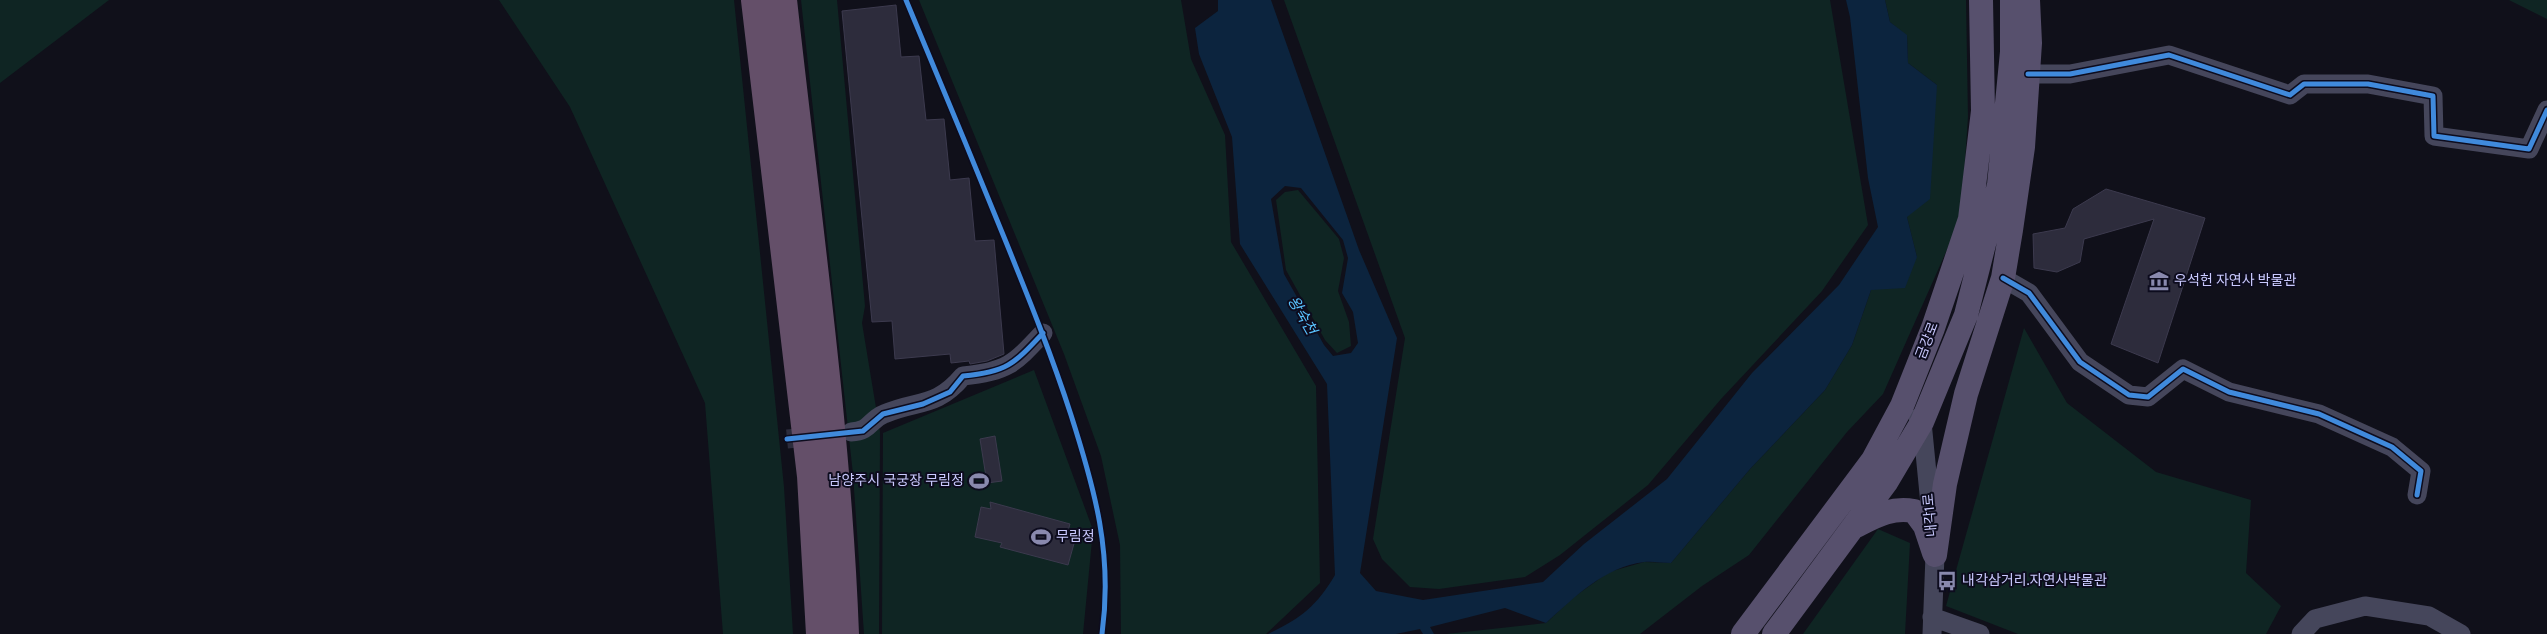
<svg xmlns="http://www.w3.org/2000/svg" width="2547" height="634" font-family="Overpass,'Noto Sans KR',sans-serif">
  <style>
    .green { fill: #0f2523 }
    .water { fill: #0c243e; fill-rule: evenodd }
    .building { fill: #2d2c3c; stroke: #3c3a4e }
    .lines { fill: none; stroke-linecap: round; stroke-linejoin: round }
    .minor-tunnel { stroke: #2c2c3c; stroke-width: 19; stroke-dasharray: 19 9; stroke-linecap: butt }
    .minor { stroke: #45465b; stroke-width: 19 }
    .major { stroke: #57506d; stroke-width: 24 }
    .highway { stroke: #644f69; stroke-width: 28 }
    .cycleway-casing { stroke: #0d0c1e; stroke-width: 8 }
    .cycleway { stroke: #408adc; stroke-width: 5 }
    .labels { text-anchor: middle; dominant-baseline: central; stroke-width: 4; stroke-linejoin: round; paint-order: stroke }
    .poi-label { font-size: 14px; fill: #cacafe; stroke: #0d0c1e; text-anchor: start }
    .street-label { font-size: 14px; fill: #cacafe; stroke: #0d0c1e }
    .water-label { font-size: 15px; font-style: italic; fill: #59c2fd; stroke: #0d0c1e }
  </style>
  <rect width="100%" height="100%" fill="#10101a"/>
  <path class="green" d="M0,0H109L0,83Z
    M499,0H734L784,487L793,634H723L705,403L570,107Z
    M801,0H837L865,306L862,323L880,432L879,634H864L853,474Z
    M919,0H1181L1191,59L1225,135L1231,242L1316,386L1320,583L1266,634H1121L1120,545L1101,456L1064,354Z
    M1284,0H1830L1868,225L1822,291L1721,399L1648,485L1560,555L1525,577L1439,589L1410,587L1382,559L1373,539L1405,338Z
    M1885,0H1966L1968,117L1961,218L1883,394L1847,432L1749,555L1702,586L1640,634H1446L1546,623L1574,597L1609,572L1644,562L1671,563L1750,469L1825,390L1852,345L1871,290L1917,257L1907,217L1937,85L1908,63L1907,36L1890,22Z
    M2509,0H2547V19Z
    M1298,190L1339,239L1344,258L1338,291L1349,322L1351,346L1337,353L1325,340L1286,270L1276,200L1285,192Z
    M2024,328L2067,403L2156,472L2251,500L2246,573L2281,606L2266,634H2018L1946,606Z
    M1034,370L1093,530L1083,634H882L883,433Z
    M1878,529L1910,543L1905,634H1803Z"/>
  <path class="water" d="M1218,0H1271L1359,250L1397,338L1360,573L1376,591L1423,600L1543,582L1584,544L1667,479L1752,373L1839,285L1878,227L1868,178L1850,17L1846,0H1885L1890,22L1907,35L1908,63L1937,85L1930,199L1907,217L1917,257L1905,288L1871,290L1852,345L1825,390L1750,469L1671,563C1662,563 1652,561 1644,562C1604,567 1575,597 1546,623L1505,608L1430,627L1434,634H1423L1420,629L1396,634H1268C1300,619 1317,606 1335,575L1327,384L1240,244L1232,137L1199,54L1195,28L1218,11ZM1285,186L1301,188L1343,240L1348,258L1342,293L1353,312L1358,343L1351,353L1333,356L1324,345L1284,274L1271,199Z"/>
  <path class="building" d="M896,5L901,57L919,56L926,120L944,119L950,180L969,178L975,241L994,240L1004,354L987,361L970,364L969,361L951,363L950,354L895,359L892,321L872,322L842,11Z
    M2106,189L2205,218L2158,363L2111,344L2154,219L2084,239L2080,262L2057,272L2034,268L2033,234L2065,228L2073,209Z
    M995,436L1002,481L987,483L980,439Z
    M990,502L1070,524L1066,538L1075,540L1068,565L1000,547L1002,543L975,537L981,507L991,509Z"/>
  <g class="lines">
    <path class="minor-tunnel" d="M787,439L818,436"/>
    <path class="minor" d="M2028,74H2070L2169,55L2290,95L2304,84H2368L2433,96L2434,136L2529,149L2547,110
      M2003,278L2029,293L2080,362L2129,395L2148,397L2183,369L2229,392L2319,414L2392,447L2421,471L2417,495
      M1918,418L1922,422L1935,555L1932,634
      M851,432C871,431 869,420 884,414C918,399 935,409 963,376C1007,372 1014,364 1043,333
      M1932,617L1980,634
      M2301,634L2315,619L2365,606L2429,616L2461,634"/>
    <path class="major" d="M1856,526C1876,516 1891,507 1914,511L1925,526L1934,553
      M1935,555L1945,484L1966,394L2003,278L2011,230L2023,147L2030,43L2028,0
      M1743,634L1873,460L1902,406L1933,328L1970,219L1983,111L1981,0
      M1774,634L1887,481L1922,422L1966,315L1999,185L2012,52V0"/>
    <path class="highway" d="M755,0L811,476L820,634
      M783,0C806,211 837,422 845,634"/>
    <defs>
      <path id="cycleway" d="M906,0C940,81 973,161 1006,242C1029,299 1052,356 1071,415C1095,490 1113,554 1102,634
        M2028,74H2070L2169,55L2290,95L2304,84H2368L2433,96L2434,136L2529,149L2547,110
        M2003,278L2029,293L2080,362L2129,395L2148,397L2183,369L2229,392L2319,414L2392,447L2421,471L2417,495
        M787,439L863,431L883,414L923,404L950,392L963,376C1007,372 1014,364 1043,333"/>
    </defs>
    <use href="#cycleway" class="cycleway-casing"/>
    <use href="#cycleway" class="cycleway"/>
  </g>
  <defs>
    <symbol id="museum-bare" viewBox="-9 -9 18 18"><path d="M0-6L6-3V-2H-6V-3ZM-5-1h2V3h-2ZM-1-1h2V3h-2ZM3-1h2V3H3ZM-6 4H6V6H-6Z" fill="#8989ae" stroke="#0d0c1e" stroke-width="2.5" paint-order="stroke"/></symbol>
    <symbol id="stadium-bare" viewBox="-9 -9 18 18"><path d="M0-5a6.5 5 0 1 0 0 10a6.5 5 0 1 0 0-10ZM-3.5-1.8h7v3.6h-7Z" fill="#8989ae" stroke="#0d0c1e" stroke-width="2.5" paint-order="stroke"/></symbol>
    <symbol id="bus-bare" viewBox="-9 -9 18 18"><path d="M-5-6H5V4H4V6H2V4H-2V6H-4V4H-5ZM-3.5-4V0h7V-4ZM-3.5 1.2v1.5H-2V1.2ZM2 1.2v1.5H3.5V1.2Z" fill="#8989ae" stroke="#0d0c1e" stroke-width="2.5" paint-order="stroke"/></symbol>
  </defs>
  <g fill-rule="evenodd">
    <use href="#museum-bare" x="2145" y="267" width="28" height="28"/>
    <use href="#stadium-bare" x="965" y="467" width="28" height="28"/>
    <use href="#stadium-bare" x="1027" y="523" width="28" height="28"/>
    <use href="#bus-bare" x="1933" y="567" width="28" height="28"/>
  </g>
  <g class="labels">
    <g class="poi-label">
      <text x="2174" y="281">우석헌 자연사 박물관</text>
      <text x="964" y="481" text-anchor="end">남양주시 국궁장 무림정</text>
      <text x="1056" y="537">무림정</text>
      <text x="1962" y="581">내각삼거리.자연사박물관</text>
    </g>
    <g class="street-label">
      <text transform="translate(1928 341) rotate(-69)">금강로</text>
      <text transform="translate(1931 515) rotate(-95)">내각1로</text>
    </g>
    <g class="water-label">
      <text transform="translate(1301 316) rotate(60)">왕숙천</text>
    </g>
  </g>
</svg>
